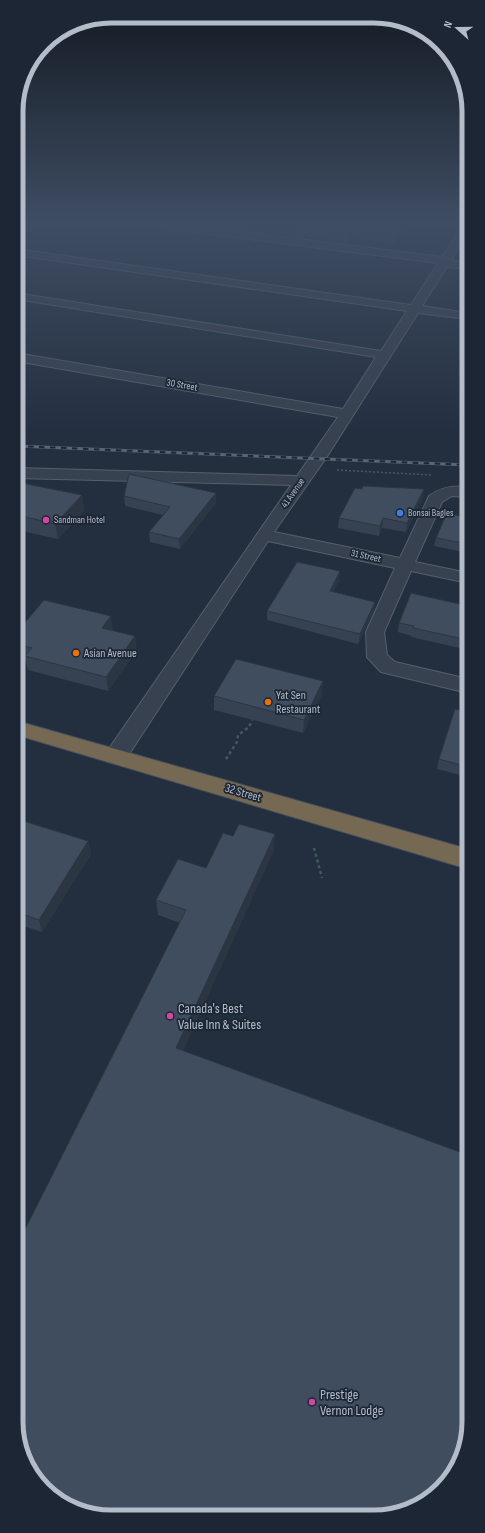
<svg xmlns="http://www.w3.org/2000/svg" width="485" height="1533" font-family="'Sofia Sans Condensed',sans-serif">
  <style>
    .green { fill: #253d40 }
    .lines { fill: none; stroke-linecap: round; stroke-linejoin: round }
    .minor-casing { stroke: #555f6d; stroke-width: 2 }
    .highway-casing { stroke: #424c5a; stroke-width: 2 }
    .path-far2 { stroke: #435a5d; stroke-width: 1; stroke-dasharray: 1.5 1.5; stroke-linecap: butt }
    .path-far1 { stroke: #435a5d; stroke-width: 1.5; stroke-dasharray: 2 2; stroke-linecap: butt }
    .path { stroke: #435a5d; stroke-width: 2.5; stroke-dasharray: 3 3; stroke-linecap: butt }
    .minor { fill: #37414f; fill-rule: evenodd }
    .highway { fill: #766954; fill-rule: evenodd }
    .rail-casing { stroke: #596576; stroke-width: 3 }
    .rail { stroke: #1c2634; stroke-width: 2; stroke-dasharray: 5.5; stroke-linecap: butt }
    .wall { fill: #364252 }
    .shaded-wall { fill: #2c3642 }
    .building { fill: #3f4d5f; stroke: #2c3642 }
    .shop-dot { fill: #3f7fe0; stroke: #1c2634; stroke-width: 1.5 }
    .hotel-dot { fill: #d1479c; stroke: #1c2634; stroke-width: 1.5 }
    .food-dot { fill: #e8710a; stroke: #1c2634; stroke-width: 1.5 }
    .labels { text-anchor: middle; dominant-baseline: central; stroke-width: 3.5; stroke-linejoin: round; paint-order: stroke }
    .far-street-label { font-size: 10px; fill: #b4bcca; stroke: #1c2634 }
    .far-poi-label { font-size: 10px; fill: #b4bcca; stroke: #1c2634; text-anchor: start }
    .poi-label { font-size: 12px; fill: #b4bcca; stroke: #1c2634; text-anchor: start }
    .street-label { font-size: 12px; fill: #b4bcca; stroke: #1c2634 }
    .near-poi-label { font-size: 14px; fill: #b4bcca; stroke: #1c2634; text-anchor: start }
    .rim { fill: none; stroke: #b4bcca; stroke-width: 5 }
  </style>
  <rect width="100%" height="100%" fill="#232f3f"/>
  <path class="green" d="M149,221H305L287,238Z"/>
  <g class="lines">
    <defs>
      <path id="minor" d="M125,221H151L289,238L307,221H317L299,239L442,257L464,225L467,224V234L451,260L467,263V269L447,267L422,306L467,313V319L418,313L326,458L274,532L400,558L429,496C441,487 453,485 468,487V497L452,496L442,502L415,562L468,573V583L411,571L384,632L387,655L395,662L468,679V693L381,672L367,657L366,632L395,568L268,541L124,762L116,764L108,762L105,756L108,750L291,485L17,478V468L297,476L338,417L16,361V353L343,409L376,357L16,299V293L381,351L407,311L16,255V249L411,305L438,263L130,224Z"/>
      <path id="highway" d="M17,721L468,849V869L17,735Z"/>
    </defs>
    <use href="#minor" class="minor-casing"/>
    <use href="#highway" class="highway-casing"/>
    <path class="path-far2" d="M403,236L415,221"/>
    <path class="path-far1" d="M337,470L432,475"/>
    <path class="path" d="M226,759L237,742L238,735L249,727L252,720
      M314,848L322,878"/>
    <use href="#minor" class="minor"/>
    <use href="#highway" class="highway"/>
    <defs>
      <path id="rail" d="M17,446L468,465"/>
    </defs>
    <use href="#rail" class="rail-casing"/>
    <use href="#rail" class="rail"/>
  </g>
  <path class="wall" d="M309,221H412L394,244L353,238L348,242L308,237Z
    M17,477L18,478L19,482L82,495L84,511L58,539L17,530Z
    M362,489L423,498L406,532L382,528L379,536L338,528L339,518Z
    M216,493V503L180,549L150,542L149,532L163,515L125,506L124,496Z
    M468,518V553L434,546L436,538Z
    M339,580L333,592L375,602L374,611L358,644L267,620V611Z
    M468,606V650L411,637L412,636L398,632L399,623Z
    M113,630L112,631L137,650L108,691L28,670L25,659L17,657V632Z
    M322,694L303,733L214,710V696Z
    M468,712V777L437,769L439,759Z
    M17,819L88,841L91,854L42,932L17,924Z
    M274,850L183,1050L26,1449L21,1447L18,1440L180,923L158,915L156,900L206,868Z"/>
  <path class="shaded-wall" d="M406,221H412L394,244L395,234Z
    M353,228V238L348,242V232Z
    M18,478L21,493L17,492V479Z
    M424,489L423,498L406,532L407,523Z
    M216,493V503L180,549L179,539Z
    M82,495L84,511L58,539L55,524Z
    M383,518L382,528L379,536L380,526Z
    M340,571L339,580L329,601L330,591Z
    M375,602L374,611L358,644L360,634Z
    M111,616L113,630L104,642L102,628Z
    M135,636L137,650L108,691L106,677Z
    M323,681L322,694L303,733L304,720Z
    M275,834L274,850L178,1062L176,1048Z
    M88,841L91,854L42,932L39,920Z"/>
  <path class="building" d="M309,221H406L395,234L353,228L348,232L309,227L313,222Z
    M129,474L216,493L179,539L149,532L170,507L124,496Z
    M17,482L82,495L55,524L17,515Z
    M363,486L424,489L407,523L383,518L380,526L339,518L355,488L362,489Z
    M447,513L468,518V544L436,538Z
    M297,562L340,571L330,591L375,602L360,634L267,611Z
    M411,593L468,606V640L413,628L414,626L399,623Z
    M44,600L111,616L102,628L135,636L106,677L25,656L32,648L17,644V632Z
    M236,659L323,681L304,720L214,696Z
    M455,709L468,712V767L439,759Z
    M17,819L88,841L39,920L17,912Z
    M239,824L275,834L176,1048L468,1155L469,1428L462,1459L445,1485L421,1504L392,1515H92L44,1489L24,1453L27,1448L20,1444L18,1440V1243L186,910L156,900L178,859L206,868L223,833L233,836Z"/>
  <linearGradient id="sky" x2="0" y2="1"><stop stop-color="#131a23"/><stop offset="0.51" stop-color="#3f4d63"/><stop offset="1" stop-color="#3f4d63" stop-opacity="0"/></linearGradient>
  <rect width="485" height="435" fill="url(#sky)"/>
  <circle class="shop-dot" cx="400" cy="513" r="4"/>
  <g class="hotel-dot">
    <circle cx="46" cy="520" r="4"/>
    <circle cx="170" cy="1016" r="4"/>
    <circle cx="312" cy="1402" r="4"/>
  </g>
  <g class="food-dot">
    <circle cx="76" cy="653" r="4"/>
    <circle cx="268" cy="702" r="4"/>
  </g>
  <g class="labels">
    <g class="far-street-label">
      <text transform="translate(182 385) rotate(10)">30 Street</text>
      <text transform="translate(293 493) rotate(-55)">41 Avenue</text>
      <text transform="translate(366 556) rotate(12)">31 Street</text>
    </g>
    <g class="far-poi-label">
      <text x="408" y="513">Bonsai Bagles</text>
      <text x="54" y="520">Sandman Hotel</text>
    </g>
    <g class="poi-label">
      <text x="84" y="653">Asian Avenue</text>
      <text x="276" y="695">Yat Sen<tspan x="276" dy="14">Restaurant</tspan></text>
    </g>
    <g class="street-label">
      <text transform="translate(243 793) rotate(16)">32 Street</text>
    </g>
    <g class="near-poi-label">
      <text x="178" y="1008">Canada's Best<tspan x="178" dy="16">Value Inn &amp; Suites</tspan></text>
      <text x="320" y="1394">Prestige<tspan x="320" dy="16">Vernon Lodge</tspan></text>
    </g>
  </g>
  <path d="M0 0H485V1533H0ZM111 23H374A88 88 0 0 1 462 111V1422A88 88 0 0 1 374 1510H111A88 88 0 0 1 23 1422V111A88 88 0 0 1 111 23Z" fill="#1c2634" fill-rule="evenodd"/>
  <path class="rim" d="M111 23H374A88 88 0 0 1 462 111V1422A88 88 0 0 1 374 1510H111A88 88 0 0 1 23 1422V111A88 88 0 0 1 111 23Z"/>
  <g transform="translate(457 28) rotate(291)" stroke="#1c2634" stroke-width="3" paint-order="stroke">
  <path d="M0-3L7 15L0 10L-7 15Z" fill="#b4bcca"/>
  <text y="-6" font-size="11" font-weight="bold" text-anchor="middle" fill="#b4bcca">N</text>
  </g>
</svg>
